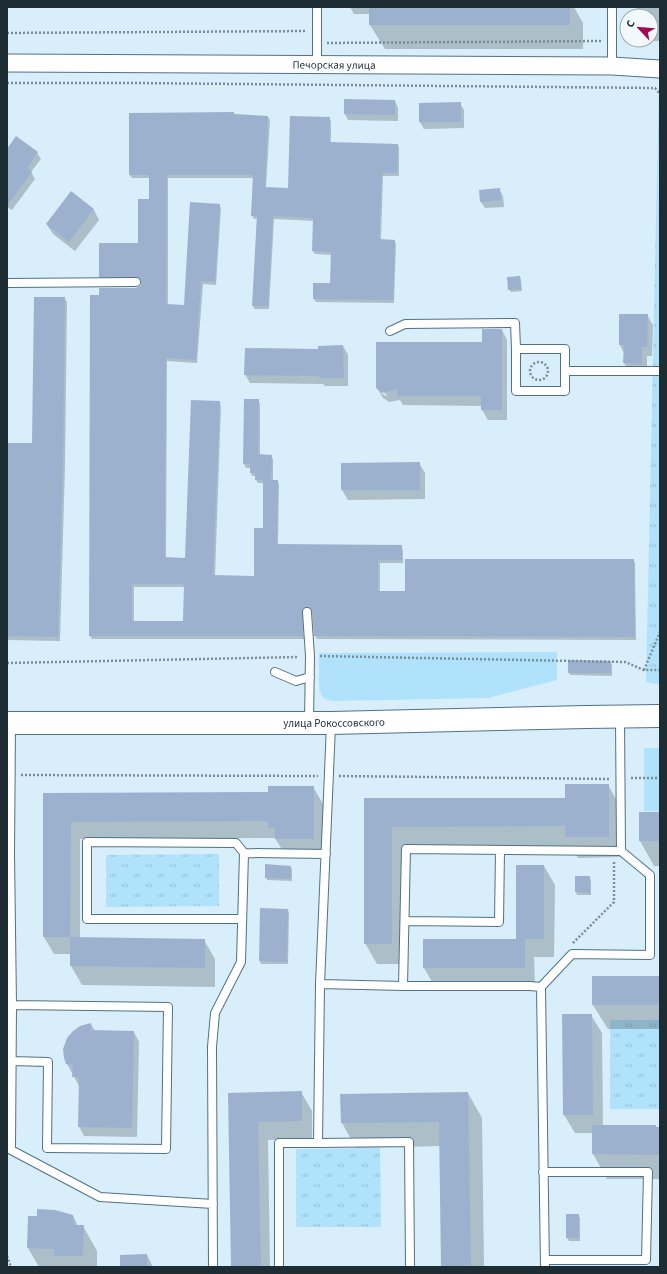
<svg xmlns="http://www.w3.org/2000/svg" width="667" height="1274" font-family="'Source Sans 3',sans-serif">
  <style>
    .green { fill: #b1e2fb }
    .park { fill: url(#park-tufts) }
    .shadow { fill: #0003; fill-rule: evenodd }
    .building { fill: #9cb1ce; fill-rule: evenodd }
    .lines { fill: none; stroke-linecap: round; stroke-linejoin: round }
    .lane-casing { stroke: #517284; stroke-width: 10 }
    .street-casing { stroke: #517284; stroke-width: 19 }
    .secondary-casing { stroke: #517284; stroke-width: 24 }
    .path { stroke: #7b8d97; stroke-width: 2.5; stroke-dasharray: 2 2; stroke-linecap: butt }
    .lane { stroke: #fff; stroke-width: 8 }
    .street { stroke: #fff; stroke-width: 17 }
    .secondary { stroke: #fff; stroke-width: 22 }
    .labels { text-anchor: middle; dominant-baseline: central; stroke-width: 3.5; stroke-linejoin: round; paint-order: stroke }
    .street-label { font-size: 11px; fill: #1e2c33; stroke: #f1f9fd }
  </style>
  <defs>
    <pattern id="park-tufts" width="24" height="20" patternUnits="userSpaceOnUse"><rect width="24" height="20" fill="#b1e2fb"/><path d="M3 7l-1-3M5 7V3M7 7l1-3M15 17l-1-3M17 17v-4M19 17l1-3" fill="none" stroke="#98c2d8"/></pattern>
  </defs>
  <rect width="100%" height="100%" fill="#d8eefa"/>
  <path class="green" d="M557,652V680L488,698L332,701L323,698L319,689V653Z
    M644,748H660V811H644Z"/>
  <path class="park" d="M659,80H660V685L646,682Z
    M219,854V906L106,907V855Z
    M610,1020H660V1109H610Z
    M380,1148L381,1227H296V1149Z"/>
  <path class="shadow" d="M350,7H574L583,23V49H385L370,25V14H354Z
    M637,7H660V41H651V16H637Z
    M395,101L398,108V121L348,120L345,114Z
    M460,103L464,110V128L424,129L420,122V104Z
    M234,113L235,115L268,117L270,120L266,188L289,189L329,118L331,121V143L398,145L399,148V176H383L381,240L394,241L396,244L394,303L316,302L314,299L331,284L332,255L315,254L313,251L314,221L274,219L269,309H254L253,305L257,219H254L252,215L253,178H168V305L185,306L219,205L221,208L216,285L203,284L197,363L167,361L166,558L186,559L219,402L221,406L215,576L255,577L264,529V483H258L256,480V476H252L251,473V468H246L244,464L245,400H258L260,404V455L271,456L273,459V481H277L279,484L278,545L401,546L403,550V563H380V592H406L633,560L635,563L636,640L317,639L315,636L313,612L309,610L305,611L303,616L304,639H92L90,636L100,296L136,288L142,286V281L139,280H102L100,277L139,244L150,200V178H132L130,175V114ZM134,587H185L184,622H134Z
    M17,138L37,153L41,159L31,172L35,179L12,210L7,207V151Z
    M499,189L503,196L504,207L485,208L481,202Z
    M71,193L94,210L99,220L75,251L53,234L47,225Z
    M520,277L521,280L522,291L511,292L509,289Z
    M64,298L67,302L65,467L60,641L7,640V444H33Z
    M647,315L653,325L652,356H647V374L630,373L624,363V353L620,345Z
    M502,330L507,340V420H488L482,410V406L403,405L400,400L389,402L383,398L377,388L483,343ZM381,390L387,395L386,396L381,393Z
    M343,346L348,355V386H325L323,384L250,383L245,374L319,350Z
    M419,463L425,473V499L348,500L342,490Z
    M610,662L612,665V676L570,675L569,672Z
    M608,785L620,806V857L578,858L572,847H403V964H377L365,943V799H566Z
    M313,787L323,804L324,856H286L275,838L80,839V938L204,940L215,959V987L82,985L71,966V954H54L44,937V794L269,793Z
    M640,813H660V866H654L640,841Z
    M290,866L292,869V881L267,880L266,877Z
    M544,866L555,885L554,957H534L535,986L435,987L424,968L518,940Z
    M576,877H589L591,880V895H577L576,892Z
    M288,910L289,913L288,964H261L260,961Z
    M660,977V1029H608L593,1005Z
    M591,1015L602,1033L603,1126L660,1128V1179H607L593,1154V1133H575L564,1115Z
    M91,1024L95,1031L134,1032L139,1042L137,1137L84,1136L79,1126V1086L67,1064Z
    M301,1092L312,1111V1139L268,1140L270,1267H232L229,1094Z
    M468,1093L482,1118L484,1267H442L441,1146L356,1148L342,1123Z
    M578,1215L580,1218V1241H569L567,1238Z
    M73,1216L78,1226H83L97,1251V1267H39L28,1248L29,1217Z
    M147,1255L153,1267H121Z"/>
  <path class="building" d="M369,7H570V25H369Z
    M344,99L395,100V115L344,114Z
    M461,102V122H419V103Z
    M234,112V114L268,116L265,187L288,188L290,116L330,117L329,142L398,144L397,173H382L379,239L395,240L393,300L313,299V283H330L331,252L312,251L313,218L273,216L268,306H252L257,216H251L253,175H167L166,304L184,305L190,202L220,204L215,282L201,281L196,360L166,358L165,557L185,558L191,400L220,401L213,575L254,576V528H263V480H255V473H250V464H243L244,399H259L258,454L272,455L271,480H278L277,544L402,545V560H378V591H405V559H634L635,637L314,636L312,611L311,609L307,607L304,608L302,612L303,636H89L90,295H99V288H136L141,285V280L136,277H99V243H138V199H149V175H129V113ZM132,584H184L183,621H132Z
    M16,136L38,152L27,168L32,172L7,206V149Z
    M500,188L501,200L480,202L479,190Z
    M71,191L94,209L69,242L46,224Z
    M520,276L521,289L508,290L507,277Z
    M34,297H65L63,462L58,637L7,636V443H32Z
    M619,314H648L647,347H642V364L623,363L624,345H619Z
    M482,329H502V410H481V396H397V389L382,393L376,388V342H482Z
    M343,345L344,378H319V376L244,375L245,348L318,349V346Z
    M420,462V490H341V463Z
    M568,660L611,661V673H568Z
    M565,784H609V837H565V826L392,827V944H364V798H565Z
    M268,786H314V839H275V828H268V821L71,822L70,937H43V793L268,792Z
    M639,812H660V841H639Z
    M265,864L291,866V879L265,878Z
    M516,865H544V939H516Z
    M575,876H590V893L575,892Z
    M260,908L288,909L287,962L259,961Z
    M70,937L205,939V968L70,966Z
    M423,939H525V968H423Z
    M592,976H660V1003H657V1005H592Z
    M562,1014H592L593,1115H563Z
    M91,1023V1030L134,1031L132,1128L78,1127L79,1077H72L73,1065L66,1064L64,1058L63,1049L67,1038L73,1031L80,1026Z
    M302,1091V1121L258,1122L261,1267H231L228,1093Z
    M468,1092L471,1267H441L439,1122L341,1123L340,1094Z
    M592,1125H656V1127H660V1155L592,1154Z
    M37,1209L55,1210L73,1215L74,1225H84L83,1256H54V1249L27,1248L28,1216H37Z
    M566,1214H579V1238H566Z
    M147,1254V1267H120V1255Z"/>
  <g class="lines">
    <defs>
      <path id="lane" d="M317,65V7
        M612,66V7
        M7,283L136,282
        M390,331L405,324L515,323L516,349
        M565,371V349H516V391H565V371H660
        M307,612L310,656L309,722
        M275,672L296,681L310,677
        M620,718L621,851L406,849L403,986H530L541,987L572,954L650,955V875L621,851
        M11,724L10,854L12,1005L11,1150L100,1197L213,1204
        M331,725L320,984L403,986
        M241,919H87V842L236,843L244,853
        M405,921L499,922L500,850
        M541,987L545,1267
        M11,1061L48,1062L47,1148L166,1149L168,1007L12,1005
        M318,1143L409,1142L410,1267
        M543,1172H648L646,1260H545
        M213,1267L212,1047L215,1013L241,962L244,853L326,854
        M279,1267V1143H318L320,984"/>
      <g id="street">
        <path id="s1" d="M7,63L612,66L660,69"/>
      </g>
      <g id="secondary">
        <path id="s2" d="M7,723H331L586,717L660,716"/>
      </g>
    </defs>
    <use href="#lane" class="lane-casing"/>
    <use href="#street" class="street-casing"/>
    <use href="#secondary" class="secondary-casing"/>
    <path class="path" d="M7,33L306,31
      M327,43L602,41
      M7,83H134L655,88L660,94
      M530 371a9 9 0 1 1 18 0a9 9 0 1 1-18 0Z
      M320,656L625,662L644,670H660
      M7,663L299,657
      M644,670L660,632
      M21,775L318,776
      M339,776L610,779
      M631,778H660
      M573,943L614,902V861
      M7,1256L11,1267"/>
    <use href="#lane" class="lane"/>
    <use href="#street" class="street"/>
    <use href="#secondary" class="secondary"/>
  </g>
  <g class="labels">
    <g class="street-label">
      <text stroke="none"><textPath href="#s1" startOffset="327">Печорская улица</textPath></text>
      <text stroke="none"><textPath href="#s2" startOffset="327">улица Рокоссовского</textPath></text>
    </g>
  </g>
  <rect width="667" height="1274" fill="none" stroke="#1e2c33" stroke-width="16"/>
  <g transform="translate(639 28) rotate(296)"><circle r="19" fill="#f1f9fd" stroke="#9da7ac"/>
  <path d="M0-3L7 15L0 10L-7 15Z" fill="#9d0b56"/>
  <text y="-6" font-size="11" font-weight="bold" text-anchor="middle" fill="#1e2c33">С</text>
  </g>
</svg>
